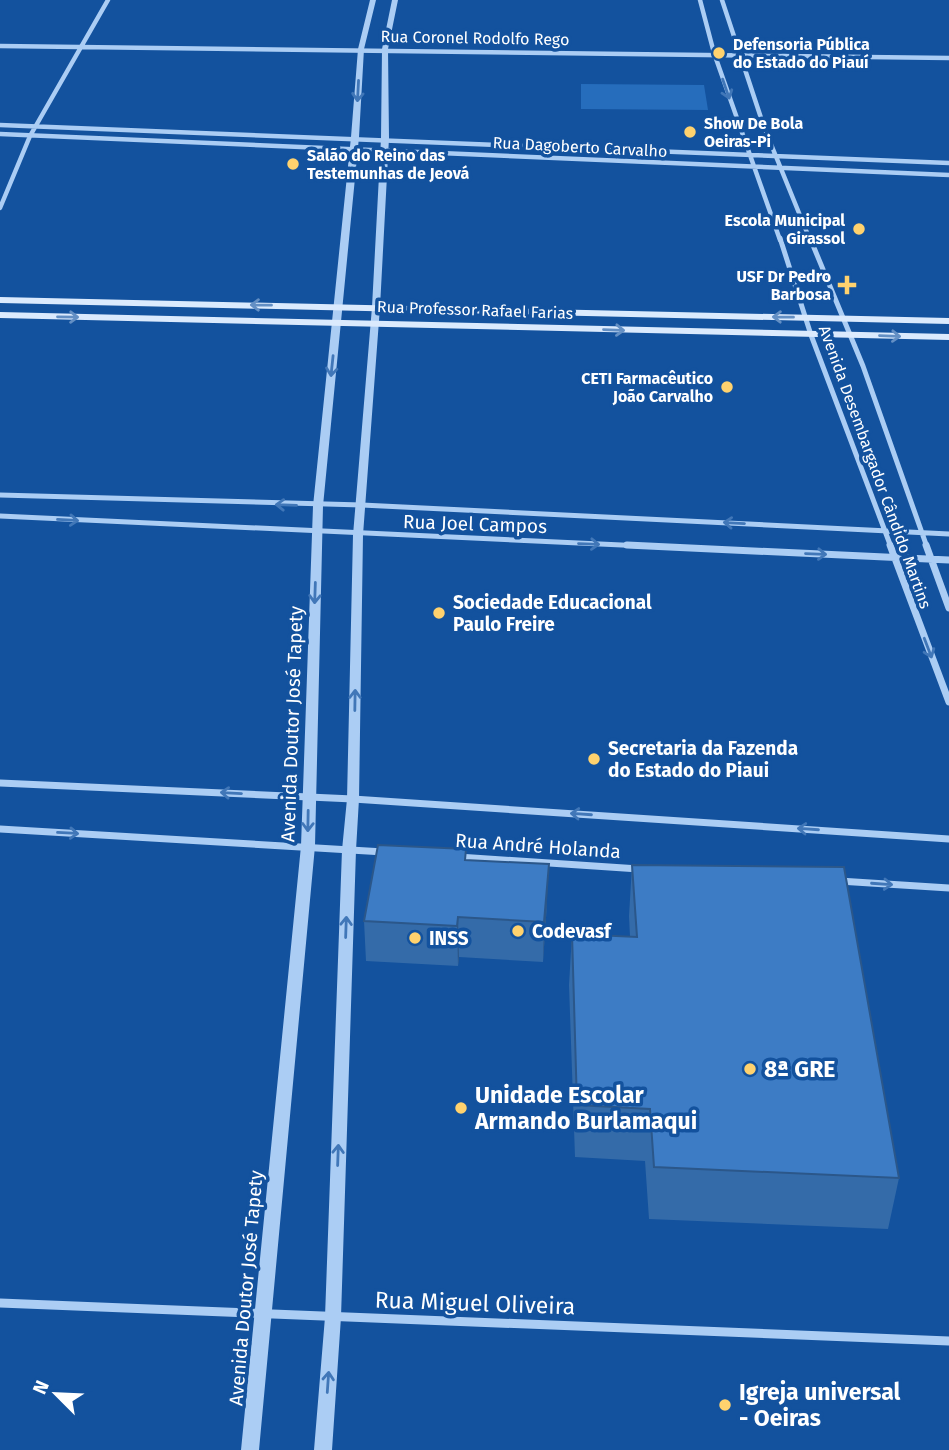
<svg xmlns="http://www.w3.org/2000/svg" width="949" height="1450" font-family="'Fira Sans',sans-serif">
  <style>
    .green { fill: #266dbc }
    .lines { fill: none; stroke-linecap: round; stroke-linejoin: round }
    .minor-far3 { stroke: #abcdf4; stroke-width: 4.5 }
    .minor-far2 { stroke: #abcdf4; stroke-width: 5 }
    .minor-far1 { stroke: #abcdf4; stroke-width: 7 }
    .minor { stroke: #abcdf4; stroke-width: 9 }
    .tertiary { fill: #abcdf4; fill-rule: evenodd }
    .secondary { fill: #dbeafd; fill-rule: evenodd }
    .wall { fill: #346ba9 }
    .shaded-wall { fill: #2b578a }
    .building { fill: #3d7cc5; stroke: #2b578a; stroke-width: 2 }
    .oneway { stroke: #4177b8 }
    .oneway2 { stroke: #638fc4 }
    .poi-dot { fill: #ffd26e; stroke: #13529e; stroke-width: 2.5 }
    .labels { text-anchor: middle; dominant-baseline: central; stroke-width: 7; stroke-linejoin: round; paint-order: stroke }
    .far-street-label { font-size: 16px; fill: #fff; stroke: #13529e }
    .far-poi-label { font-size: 16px; font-weight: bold; fill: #fff; stroke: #13529e; text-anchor: start }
    .street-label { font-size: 19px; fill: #fff; stroke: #13529e }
    .poi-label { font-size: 19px; font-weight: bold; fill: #fff; stroke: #13529e; text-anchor: start }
    .near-poi-label { font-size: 23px; font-weight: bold; fill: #fff; stroke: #13529e; text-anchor: start }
    .near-street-label { font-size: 23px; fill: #fff; stroke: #13529e }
  </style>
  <rect width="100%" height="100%" fill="#13529e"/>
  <path class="green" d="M581,84L704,85L708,110L581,109Z"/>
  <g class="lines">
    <path class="minor-far3" d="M700,0L714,53L780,240
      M722,0L764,127L810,240
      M0,46L949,58
      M0,125L949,163
      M0,134L949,175
      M0,208L30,136L108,0"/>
    <path class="minor-far2" d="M780,238L811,335L891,547
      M810,238L863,366L927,547
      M0,495L362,505L949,534
      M0,516L665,547"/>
    <path class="minor-far1" d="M627,545L949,560
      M890,545L949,702
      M926,545L949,608
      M0,783L353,799L949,839
      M0,829L384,852
      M458,857L639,869
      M839,881L949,888"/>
    <path class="minor" d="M0,1303L949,1341"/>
    <path class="tertiary" d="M370,0H376L364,49L359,137L323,506L315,846L259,1450H241L301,846L313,506L351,137L358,49Z
      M392,0H398L388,49L389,138L380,307L363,535L359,799L356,850L341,1317L332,1450H314L325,1317L342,850L347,799L353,535L372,307L381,138L382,49Z"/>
    <path class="secondary" d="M0,297L949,318V324L0,303Z
      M0,312L949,334V340L0,318Z"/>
  </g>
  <path class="wall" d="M466,860L547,903L543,962L459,957L458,966L366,961L364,921Z
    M632,865L899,1178L888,1229L649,1219L645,1161L575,1157L569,985L572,934L630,937L629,916Z"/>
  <path class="shaded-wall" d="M549,864L547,903L543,962L544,922Z
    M458,917L459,957L458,966L457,926Z"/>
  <path class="building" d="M378,845L466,849L465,860L549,864L544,922L458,917L457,926L364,921Z
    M632,865L844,867L899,1178L654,1167L650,1109L577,1105L572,934L637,937Z"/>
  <defs><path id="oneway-shaft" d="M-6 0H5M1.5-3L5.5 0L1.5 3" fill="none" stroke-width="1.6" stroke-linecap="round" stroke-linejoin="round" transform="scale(1.75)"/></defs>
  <g class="oneway">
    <use href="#oneway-shaft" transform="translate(726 89) rotate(71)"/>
    <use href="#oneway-shaft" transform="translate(358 91) rotate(93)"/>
    <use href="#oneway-shaft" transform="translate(332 366) rotate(96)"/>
    <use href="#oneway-shaft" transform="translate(286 505) rotate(-178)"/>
    <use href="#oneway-shaft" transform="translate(68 520) rotate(3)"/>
    <use href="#oneway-shaft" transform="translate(734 523) rotate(-177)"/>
    <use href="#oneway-shaft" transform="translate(589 544) rotate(2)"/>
    <use href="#oneway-shaft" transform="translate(816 554) rotate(2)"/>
    <use href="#oneway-shaft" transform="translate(315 593) rotate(92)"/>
    <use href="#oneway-shaft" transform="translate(928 648) rotate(69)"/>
    <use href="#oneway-shaft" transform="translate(355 700) rotate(-89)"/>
    <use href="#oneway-shaft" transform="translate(231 793) rotate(-177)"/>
    <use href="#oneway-shaft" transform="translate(581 814) rotate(-176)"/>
    <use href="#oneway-shaft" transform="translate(308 821) rotate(91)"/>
    <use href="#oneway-shaft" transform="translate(808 829) rotate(-176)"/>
    <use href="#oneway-shaft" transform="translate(68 833) rotate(3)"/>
    <use href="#oneway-shaft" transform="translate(882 884) rotate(4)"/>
    <use href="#oneway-shaft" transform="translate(346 927) rotate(-88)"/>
    <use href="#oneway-shaft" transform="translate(338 1155) rotate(-88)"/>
    <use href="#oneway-shaft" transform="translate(328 1382) rotate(-86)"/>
  </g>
  <g class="oneway2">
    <use href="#oneway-shaft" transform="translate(261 305) rotate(-179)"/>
    <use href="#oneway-shaft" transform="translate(68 317) rotate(1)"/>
    <use href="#oneway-shaft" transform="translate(783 317) rotate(-179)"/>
    <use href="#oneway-shaft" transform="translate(614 330) rotate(2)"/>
    <use href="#oneway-shaft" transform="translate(890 336) rotate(2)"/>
  </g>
  <g class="poi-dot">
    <circle cx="719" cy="53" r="7"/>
    <circle cx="690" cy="132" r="7"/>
    <circle cx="293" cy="164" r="7"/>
    <circle cx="859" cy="229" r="7"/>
    <path d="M843.5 274.5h7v7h7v7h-7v7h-7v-7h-7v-7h7z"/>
    <circle cx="727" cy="387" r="7"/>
    <circle cx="439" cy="613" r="7"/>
    <circle cx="594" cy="759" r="7"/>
    <circle cx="518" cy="931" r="7"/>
    <circle cx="415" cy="938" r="7"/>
    <circle cx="750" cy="1069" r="7"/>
    <circle cx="461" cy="1108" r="7"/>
    <circle cx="725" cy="1405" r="7"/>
  </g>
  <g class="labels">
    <g class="far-street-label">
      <text transform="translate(475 38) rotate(1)">Rua Coronel Rodolfo Rego</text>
      <text transform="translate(580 147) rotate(3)">Rua Dagoberto Carvalho</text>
      <text transform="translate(475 310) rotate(2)">Rua Professor Rafael Farias</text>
      <text transform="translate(875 467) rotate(70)">Avenida Desembargador Cândido Martins</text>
    </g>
    <g class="far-poi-label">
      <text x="733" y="44">Defensoria Pública<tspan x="733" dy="18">do Estado do Piauí</tspan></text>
      <text x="704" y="123">Show De Bola<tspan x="704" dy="18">Oeiras-Pi</tspan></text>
      <text x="307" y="155">Salão do Reino das<tspan x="307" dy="18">Testemunhas de Jeová</tspan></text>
      <text x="845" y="220" text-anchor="end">Escola Municipal<tspan x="845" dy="18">Girassol</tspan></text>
      <text x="831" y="276" text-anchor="end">USF Dr Pedro<tspan x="831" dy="18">Barbosa</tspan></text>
      <text x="713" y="378" text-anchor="end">CETI Farmacêutico<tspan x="713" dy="18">João Carvalho</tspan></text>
    </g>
    <g class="street-label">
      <text transform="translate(475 524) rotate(2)">Rua Joel Campos</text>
      <text transform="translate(292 724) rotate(-88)">Avenida Doutor José Tapety</text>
      <text transform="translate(538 846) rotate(4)">Rua André Holanda</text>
      <text transform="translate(246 1288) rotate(-85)">Avenida Doutor José Tapety</text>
    </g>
    <g class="poi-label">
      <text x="453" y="602">Sociedade Educacional<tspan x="453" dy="22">Paulo Freire</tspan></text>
      <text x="608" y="748">Secretaria da Fazenda<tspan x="608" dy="22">do Estado do Piaui</tspan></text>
      <text x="532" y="931">Codevasf</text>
      <text x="429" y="938">INSS</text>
    </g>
    <g class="near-poi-label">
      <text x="764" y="1069">8ª GRE</text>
      <text x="475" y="1095">Unidade Escolar<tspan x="475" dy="26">Armando Burlamaqui</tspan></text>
      <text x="739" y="1392">Igreja universal<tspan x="739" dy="26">- Oeiras</tspan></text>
    </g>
    <g class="near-street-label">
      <text transform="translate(475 1303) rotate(2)">Rua Miguel Oliveira</text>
    </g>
  </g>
  <g transform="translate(56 1394) rotate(294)" stroke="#13529e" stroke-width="5" paint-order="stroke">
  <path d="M0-5L12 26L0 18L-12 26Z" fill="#ffffff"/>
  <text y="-10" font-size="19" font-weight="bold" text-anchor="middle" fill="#ffffff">N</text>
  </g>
</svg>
